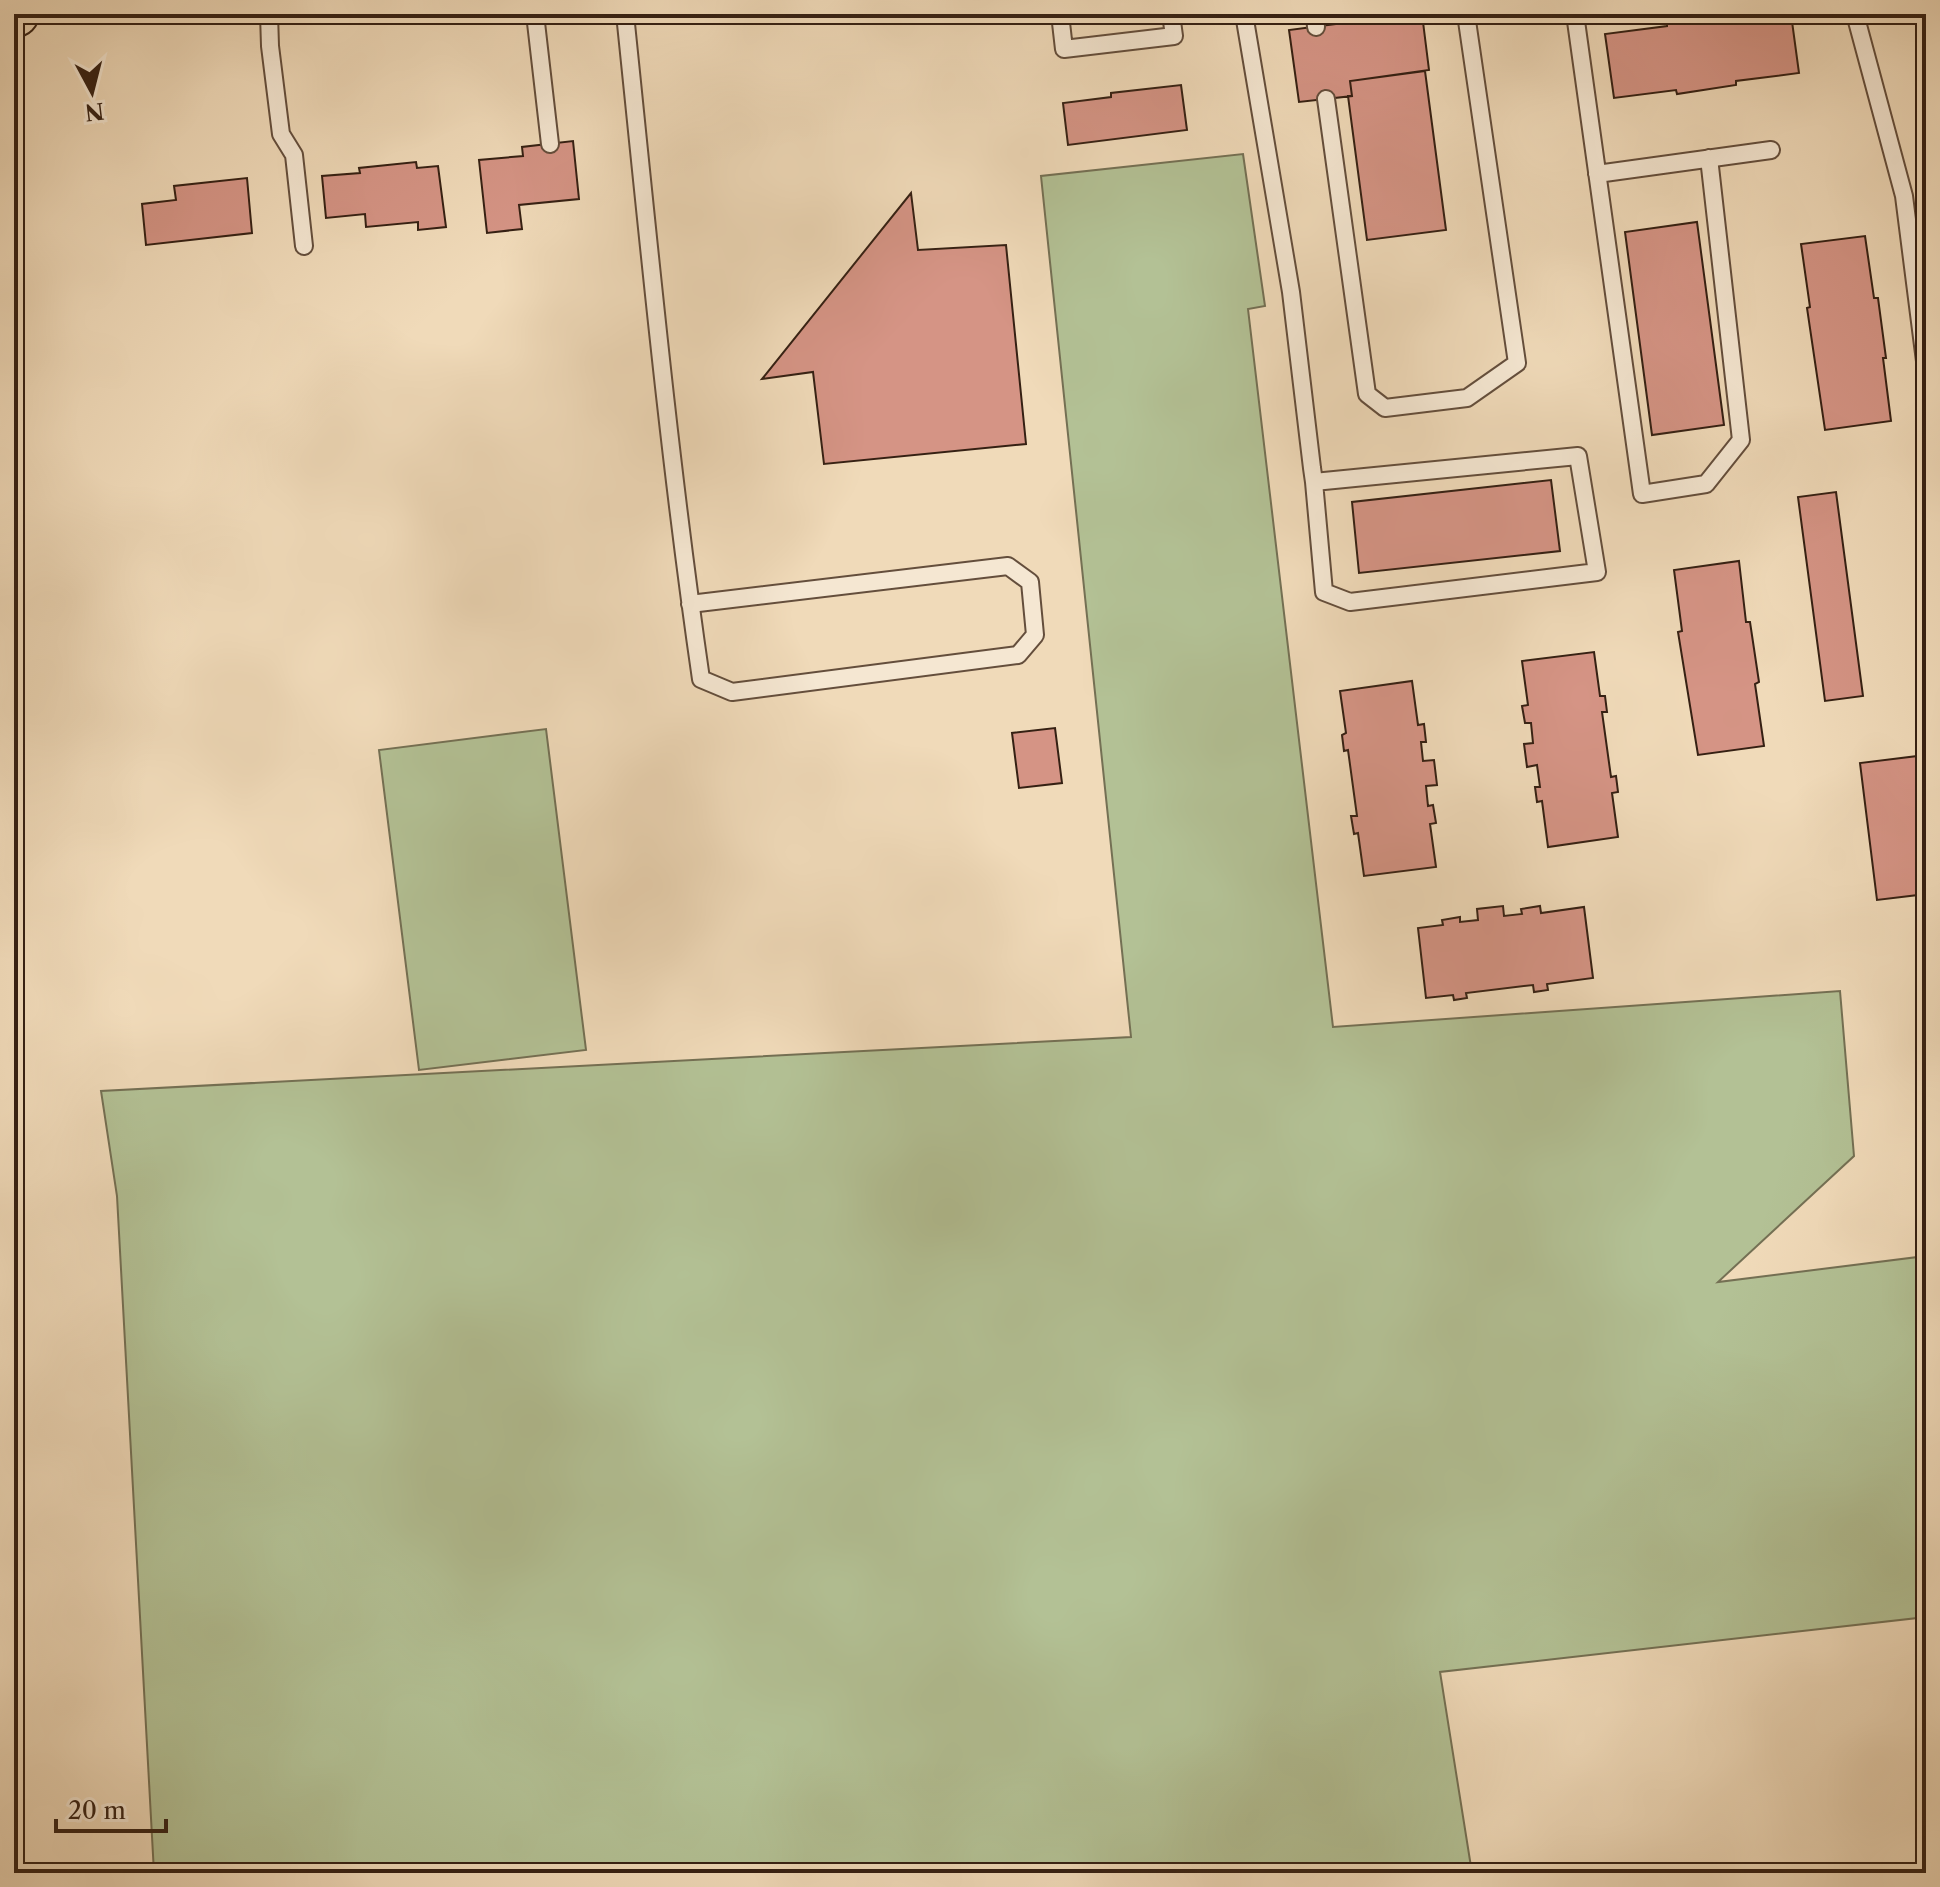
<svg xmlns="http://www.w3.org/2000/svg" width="1940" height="1887" font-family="'Libre Caslon Text',serif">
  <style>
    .green { fill: #b3c195; stroke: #747054; stroke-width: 2 }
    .building { fill: #d59485; stroke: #352013; stroke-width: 2 }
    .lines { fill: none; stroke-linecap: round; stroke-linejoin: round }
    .lane-casing { stroke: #644e3c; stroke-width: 20 }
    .primary-casing { stroke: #352013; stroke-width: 48 }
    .lane { stroke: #f5e7d2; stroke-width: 16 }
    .primary { stroke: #f0dab9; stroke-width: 44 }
  </style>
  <rect width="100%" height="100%" fill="#f0dab9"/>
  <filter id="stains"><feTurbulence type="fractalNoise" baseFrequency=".0025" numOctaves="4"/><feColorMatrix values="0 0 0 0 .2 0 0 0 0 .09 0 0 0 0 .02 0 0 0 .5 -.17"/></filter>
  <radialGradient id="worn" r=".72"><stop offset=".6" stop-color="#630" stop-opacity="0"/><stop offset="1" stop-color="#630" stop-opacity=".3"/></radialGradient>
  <path class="green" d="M1243,154L1265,306L1248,309L1333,1027L1840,991L1854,1156L1718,1282L1926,1256V1617L1440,1672L1472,1873H154L117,1196L101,1091L1131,1037L1041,176Z
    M546,729L586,1050L419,1070L379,750Z"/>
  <path class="building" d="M1372,14H1422L1429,70L1350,81L1352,96L1299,102L1289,30L1335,24V19Z
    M1683,14H1710V16L1728,14L1729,17L1753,14H1791L1799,73L1736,81V85L1677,94L1676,90L1614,98L1605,34L1667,26V21L1684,19Z
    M1425,71L1446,230L1367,240L1348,96H1352L1350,81Z
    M1181,85L1187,130L1068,145L1063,103L1111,97V93Z
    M573,141L579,199L519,205L522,229L487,233L479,160L523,156L522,147Z
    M416,162L417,168L438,166L446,227L418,230V222L366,227L365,214L326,218L322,176L360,173L359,168Z
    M247,178L252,233L146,245L142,204L176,200L174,186Z
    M911,193L918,250L1006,245L1026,444L824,464L813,372L762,379Z
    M1697,222L1724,425L1652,435L1625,232Z
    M1865,236L1874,298H1878L1886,358H1883L1891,421L1825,430L1807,308L1810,307L1801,244Z
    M1551,480L1560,551L1359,573L1352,502Z
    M1836,492L1863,696L1825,701L1798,497Z
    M1739,561L1746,622H1750L1759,682L1755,684L1764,746L1698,755L1678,632L1682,631L1674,570Z
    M1594,652L1600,696H1605L1607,712H1602L1611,777L1616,776L1618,792L1612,793L1618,837L1548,847L1542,801L1537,802L1535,787H1540L1537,765L1527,767L1524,744L1533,743L1531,723H1525L1522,706L1528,705L1522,661Z
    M1412,681L1418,725L1424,724L1426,742H1421L1423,761L1434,760L1437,785L1426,786L1428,806L1433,805L1436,823L1430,824L1436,867L1364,876L1358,833L1354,834L1351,816H1357L1348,750L1344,751L1342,735L1346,733L1340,691Z
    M1055,728L1062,783L1019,788L1012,733Z
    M1926,755V894L1877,900L1860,763Z
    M1503,906L1504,916L1522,914L1521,909L1540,906L1541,913L1584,907L1593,978L1547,984L1548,990L1534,992L1533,985L1466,993L1467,998L1454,1000L1453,995L1426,998L1418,928L1443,925L1442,920L1460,917V922L1478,920L1477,909Z"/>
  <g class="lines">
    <defs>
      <path id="lane" d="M269,14L270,46L281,134L294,155L304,246
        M535,14L550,144
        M625,14C648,236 669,459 701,679L732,692L1018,655L1035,635L1030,582L1008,566L690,604
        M1060,14L1064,49L1174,36L1171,14
        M1244,14L1291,292L1312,468L1314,482L1324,592L1350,602L1597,572L1578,456L1314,482
        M1315,14L1316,27
        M1575,14L1642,494L1706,484L1741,440L1709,158
        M1855,14L1904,196L1926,369
        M1326,99L1367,394L1385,408L1467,398L1517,363L1466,14
        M1597,174L1771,150"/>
      <path id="primary" d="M14,14H16"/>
    </defs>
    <use href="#lane" class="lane-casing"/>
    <use href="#primary" class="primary-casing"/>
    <use href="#lane" class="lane"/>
    <use href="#primary" class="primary"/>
  </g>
  <rect width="1940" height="1887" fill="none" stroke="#f0dab9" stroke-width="48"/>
  <rect x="16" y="16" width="1908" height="1855" fill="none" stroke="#352013" stroke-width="4"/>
  <rect x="24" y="24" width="1892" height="1839" fill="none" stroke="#352013" stroke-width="2"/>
  <g transform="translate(92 92) rotate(173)" stroke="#f5e7d2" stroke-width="6" paint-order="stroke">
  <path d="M0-6L14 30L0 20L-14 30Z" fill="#352013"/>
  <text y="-12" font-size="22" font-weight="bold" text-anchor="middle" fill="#352013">N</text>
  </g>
  <path d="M56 1819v12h110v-12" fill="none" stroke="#352013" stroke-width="4"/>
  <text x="68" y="1819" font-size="24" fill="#352013" stroke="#f5e7d2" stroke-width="6" paint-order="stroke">20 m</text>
  <rect width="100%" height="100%" filter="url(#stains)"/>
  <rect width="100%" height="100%" fill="url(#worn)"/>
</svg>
